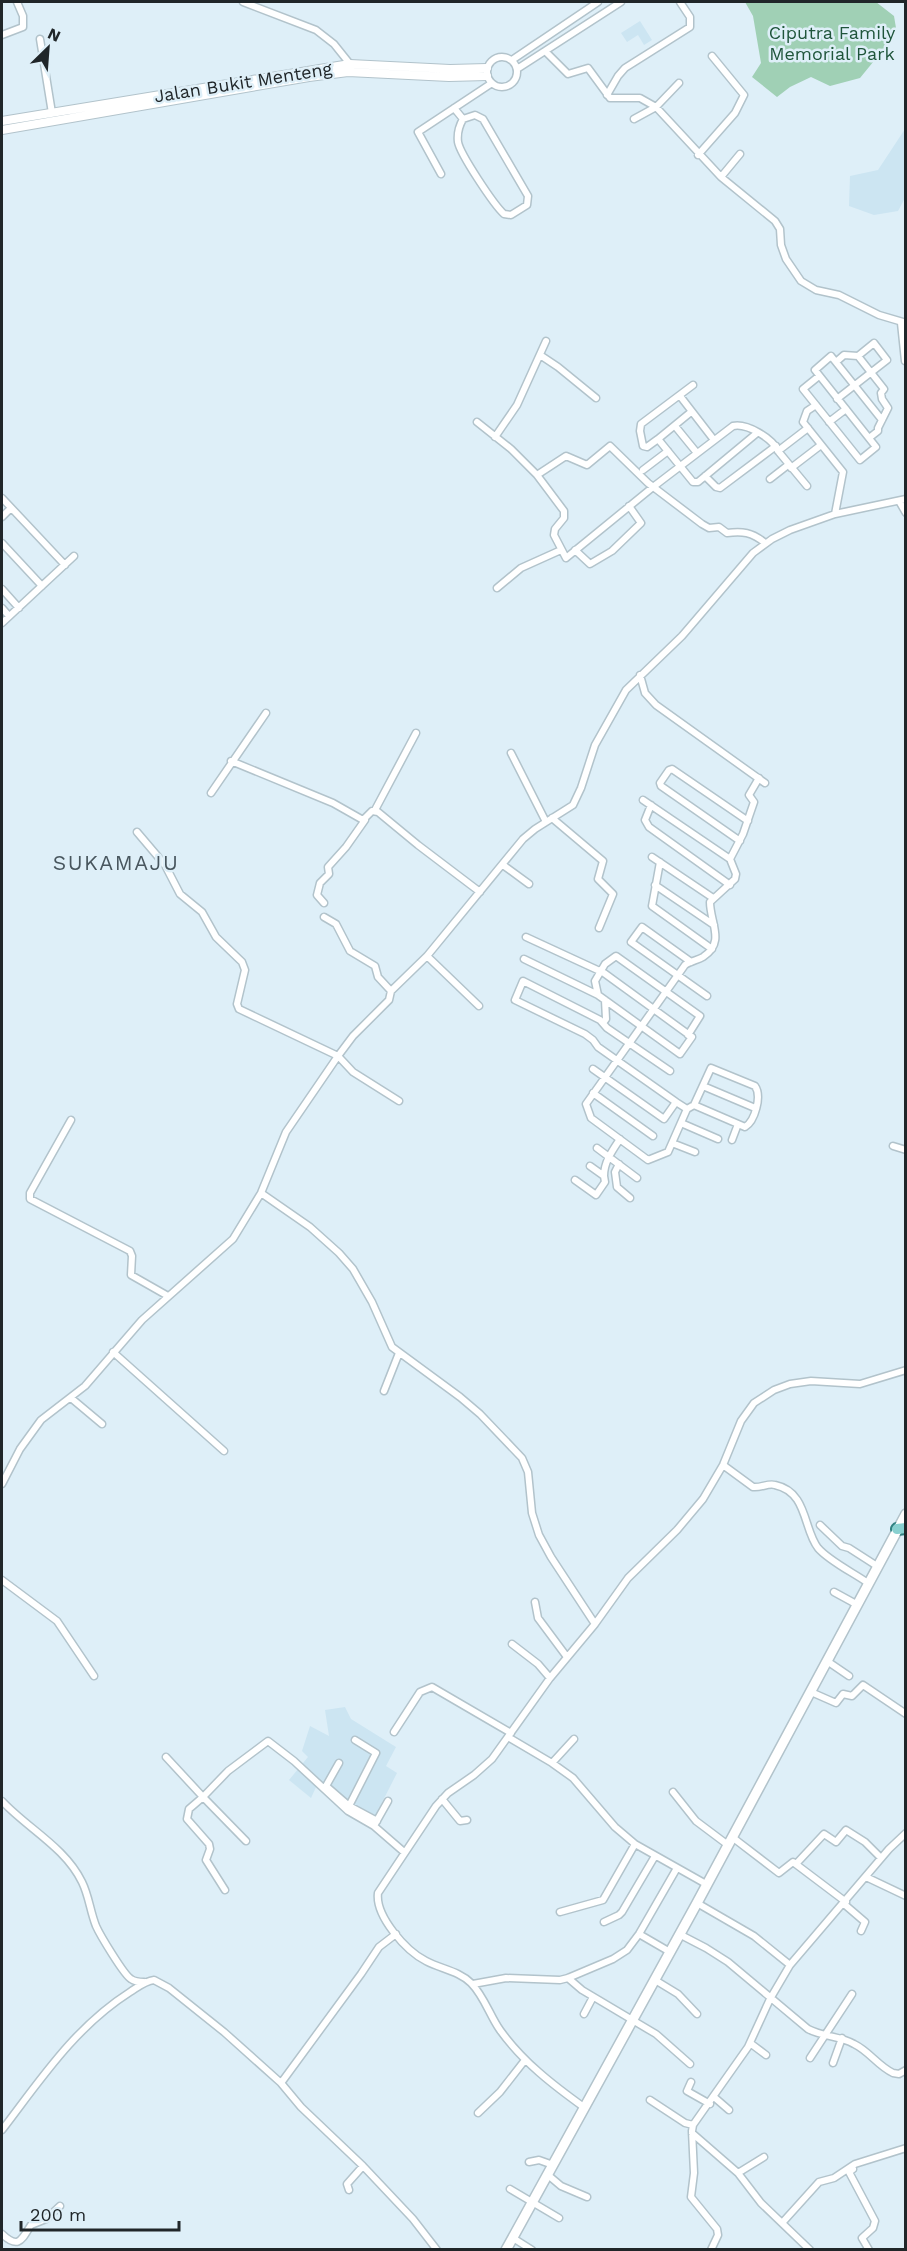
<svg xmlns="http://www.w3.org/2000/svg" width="907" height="2251" font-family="'Work Sans',sans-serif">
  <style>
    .built { fill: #cce5f2 }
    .green { fill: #a0d0b5 }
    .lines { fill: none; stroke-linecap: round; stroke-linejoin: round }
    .minor-casing { stroke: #b2c3cb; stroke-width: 9 }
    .tertiary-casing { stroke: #b2c3cb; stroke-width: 10 }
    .secondary-casing { stroke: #b2c3cb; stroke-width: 12 }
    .primary-casing { stroke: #308081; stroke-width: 14 }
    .minor { stroke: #fff; stroke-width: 6 }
    .tertiary { stroke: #fff; stroke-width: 8 }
    .secondary { stroke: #fff; stroke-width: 9 }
    .primary { stroke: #88d0d0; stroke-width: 10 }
    .labels { text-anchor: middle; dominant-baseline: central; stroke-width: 5; stroke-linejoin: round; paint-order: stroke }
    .park-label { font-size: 18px; fill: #1f553b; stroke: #deeff8 }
    .street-label { font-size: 18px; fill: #202629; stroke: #deeff8 }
    .quarter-label { font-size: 21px; letter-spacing: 1.5px; fill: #48565e; stroke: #deeff8 }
  </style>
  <rect width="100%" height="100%" fill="#deeff8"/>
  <path class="built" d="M640,21L652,40L644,45L638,35L627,42L621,33Z
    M905,129V198L898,211L874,215L849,206L850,176L878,170Z
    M345,1707L351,1719L396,1747L386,1766L397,1773L371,1824L317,1785L311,1798L289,1780L308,1757L302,1751L310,1726L329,1736L325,1710Z"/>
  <path class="green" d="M745,2H876L894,16L896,28L887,45L860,78L830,86L811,77L790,87L777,97L752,77L761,63L753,16Z"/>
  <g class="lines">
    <defs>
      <path id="minor" d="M243,2L316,30L334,44L350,64
        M2,35L23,27V16L17,2
        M40,39L52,113
        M545,51L568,74L588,68L610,98H640L656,107L721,177L775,221L780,229L781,245L786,259L801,281L816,290L839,295L879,315L906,323
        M487 72a15 15 0 1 1 30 0a15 15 0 1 1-30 0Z
        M512,60L598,2
        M517,69L621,2
        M607,95L618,76L625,68L690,27V17L680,2
        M454,108L463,119L475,115L483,119L528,196L527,205L511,215L504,214C494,205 460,154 458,142C457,134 459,126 463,119
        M634,119L656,107L679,83
        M698,155L735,113L744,95L712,56
        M441,174L418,132L492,83
        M721,177L740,154
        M901,323L905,361
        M540,355L558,367L596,398
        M858,356L884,389L881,393L882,399L888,408L878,428V431L869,438
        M836,362L844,355L858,356L874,343L887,360L837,399
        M819,376L803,389L860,460L876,447L815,370L831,356L882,420
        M680,396L714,440
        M816,405L807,411L803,422L843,472L835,514
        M691,412L658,439L693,482H698L757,433
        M477,422L511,449L537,475L564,511V518L555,529L554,535L566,558L653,487L733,426C747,423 772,438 778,451L808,428
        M829,422L846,409
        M675,426L697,453
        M495,437L517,405L546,341
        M658,439L647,447L643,446L640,431L641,424L693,385
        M778,451L807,486
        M791,468L821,445
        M643,470L668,451
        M537,475L566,456L587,465L610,446L648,483L702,524L709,528L719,527L727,533C742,531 752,532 765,543
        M705,476L716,487L720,488L776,446
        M770,479L788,465
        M2,498L65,565
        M899,501L906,513
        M2,517L11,508
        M2,543L42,586
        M575,550L590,564L612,551L641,523L629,506
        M497,588L521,568L561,550
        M2,589L19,608
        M2,608L9,616
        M2,623L74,556
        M640,675L645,693L656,705L765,783
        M511,753L546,822
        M231,761L333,803L363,820L372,811L378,812L418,845L480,892
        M211,793L266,713
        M643,800L730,859
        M651,805L645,820L649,827L730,885
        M375,810L416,733
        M552,818L603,861L598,879L613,894L599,928
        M137,832L165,865L180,894L202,912L216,937L242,962L245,970L237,1004L239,1009L338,1056L353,1072L399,1101
        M740,841L661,786L660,783L669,770L672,769L748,821
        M652,857L713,898
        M660,862L652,906L712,949
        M503,865L529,884
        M655,885L714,925
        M324,903L317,895L320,883L329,874L328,867L346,847L365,820
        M324,917L336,924L350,951L375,966L378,977L391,991
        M427,956L479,1006
        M524,959L598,995L680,1054L692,1037L604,973L526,937
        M691,962L642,927L631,942L707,996
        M598,995L595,981L605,964L616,956L700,1016L688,1035
        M603,1023L606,1019L605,1000
        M593,1069L664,1119L676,1102L598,1047L593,1040L585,1034L515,1000L523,981L600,1020L607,1028L670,1071
        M703,1086L755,1108
        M593,1093L653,1136
        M676,1102L687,1109L668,1152L648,1160L591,1118L586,1104L685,965C691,961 698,960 703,957C726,942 710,923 710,902L735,879L736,874L730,859L743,834L754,802L749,795L759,778
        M687,1109L694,1105L711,1068L755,1086C762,1096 755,1121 745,1127L694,1105
        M71,1120L30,1193V1199L130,1251L132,1256L131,1275L168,1296
        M681,1123L718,1139
        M732,1140L738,1124
        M672,1143L695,1152
        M893,1146L906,1150
        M597,1148L637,1178
        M619,1164L615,1172L617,1187L630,1198
        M604,1176C604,1162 612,1151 620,1139
        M575,1180L596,1195L605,1182L604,1176L590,1166
        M261,1193L310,1227L339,1253L353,1269L372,1302L392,1347L460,1397L480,1414L522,1458L528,1472L532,1513L539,1535L551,1557L595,1624
        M113,1352L224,1451
        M384,1391L399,1353
        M71,1398L102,1424
        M723,1465L753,1487C761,1488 768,1483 775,1485C808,1492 803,1529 818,1548C829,1561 854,1573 868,1583
        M2,1484L20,1449L41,1420L85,1386L142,1320L233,1239L261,1193L286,1132L338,1056L353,1036L389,1000L391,991L427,956L523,839L535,829L573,805L581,788L595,745L626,690L682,636L753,553L772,539L790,530L835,514L906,499
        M820,1525L842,1546L849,1548L877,1566
        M2,1580L57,1621L94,1676
        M834,1592L856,1604
        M535,1602L538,1618L567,1657
        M512,1644L538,1664L550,1678
        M827,1661L849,1676
        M811,1692L836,1703L843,1694L852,1696L863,1685L906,1714
        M394,1732L420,1692L432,1687L511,1733
        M508,1737L552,1763L573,1778L615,1827L635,1844L706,1884
        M166,1757L203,1797L189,1809L187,1819L209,1844L210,1849L206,1860L225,1890
        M339,1763L326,1786L349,1806L377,1821
        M552,1763L574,1739
        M673,1792L696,1821L728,1845
        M442,1799L460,1821L467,1820
        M2,1801C27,1828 65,1847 82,1882C89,1896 90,1911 96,1926C100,1935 124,1975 131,1979C135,1982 139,1982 144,1982
        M349,1806L376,1753L355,1740
        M375,1824L388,1801
        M732,1837L779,1873L793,1862L846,1902
        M246,1841L203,1797L228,1771L268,1741L294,1761L348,1811L374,1826L404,1852
        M796,1864L824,1834L836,1842L846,1830L865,1842L881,1858
        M866,1877L906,1896
        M697,1903L754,1936L790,1965
        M844,1904L865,1922L861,1931
        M560,1912L603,1900L635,1844
        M604,1922L619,1915L622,1912L655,1856
        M639,1934L670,1952
        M679,1934L706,1948L728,1962L808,2029C823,2037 840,2036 854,2044C869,2051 878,2066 893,2073L899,2074L906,2070
        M568,1978L582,1990L656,2034L690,2064
        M655,1980L678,1994L697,2014
        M473,1984L506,1978L560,1980L568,1978L613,1959L627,1950L639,1934L677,1868
        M584,2014L593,1997
        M750,2043L766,2055
        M810,2058L852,1994
        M833,2063L842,2038
        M691,2082L687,2091L710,2104
        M281,2083L361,1974L379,1947L396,1934
        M714,2097L729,2110
        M650,2100L685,2123L693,2125
        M585,2108C553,2085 523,2062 500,2030C490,2016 484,1996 471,1983C459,1971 441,1969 426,1961C406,1951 375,1916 378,1893L436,1806L448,1793L474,1775L492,1759L550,1678L595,1624L628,1578L677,1530L703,1499L723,1465L741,1421L754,1403L774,1390L790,1384L811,1381L860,1384L906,1370
        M478,2113L500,2092L525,2060
        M2,2130C41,2079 75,2027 130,1992C138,1987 145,1981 154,1980L169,1988L224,2032L281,2083L301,2107L363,2166L413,2219L437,2250
        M692,2133L738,2173L761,2203L810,2250
        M529,2162L539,2160L553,2165
        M853,2169L849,2172L875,2221L873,2228L862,2238L869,2250
        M738,2173L764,2157
        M548,2175L561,2186L587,2197
        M510,2189L559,2218
        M349,2190L347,2184L363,2166
        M782,2223L819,2182L834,2178L855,2164L906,2148
        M2,2234C19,2250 22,2239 31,2225L46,2219L60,2206
        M513,2238L532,2250
        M711,2250L718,2235L717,2229L691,2197L694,2173L692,2131L693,2125L748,2047L770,1999L790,1965L889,1849L906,1833"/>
      <path id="tertiary" d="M2,121L350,64L450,69L487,68
        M2,130L309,77L348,72L449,77L487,76"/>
      <path id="secondary" d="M506,2250L697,1903L906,1514"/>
      <path id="primary" d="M897,1529L906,1528"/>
    </defs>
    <use href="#minor" class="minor-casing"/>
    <use href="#tertiary" class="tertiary-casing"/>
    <use href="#secondary" class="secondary-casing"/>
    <use href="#primary" class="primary-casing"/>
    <use href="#minor" class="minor"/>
    <use href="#tertiary" class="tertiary"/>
    <use href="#secondary" class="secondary"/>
    <use href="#primary" class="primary"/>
  </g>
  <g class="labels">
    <g class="park-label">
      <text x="832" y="32">Ciputra Family<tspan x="832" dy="21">Memorial Park</tspan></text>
    </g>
    <g class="street-label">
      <text transform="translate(243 82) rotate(-9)">Jalan Bukit Menteng</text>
    </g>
    <g class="quarter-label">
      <text x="116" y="862">SUKAMAJU</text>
    </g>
  </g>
  <rect width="907" height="2251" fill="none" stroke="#202629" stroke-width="6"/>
  <g transform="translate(48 48) rotate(25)" stroke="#deeff8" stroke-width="4.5" paint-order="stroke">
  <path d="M0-4.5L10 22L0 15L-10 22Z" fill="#202629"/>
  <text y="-9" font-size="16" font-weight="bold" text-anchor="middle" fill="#202629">N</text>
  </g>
  <path d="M21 2221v9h158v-9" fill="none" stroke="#202629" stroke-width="3"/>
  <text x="30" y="2221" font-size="18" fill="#202629" stroke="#deeff8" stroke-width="4.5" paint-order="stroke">200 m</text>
</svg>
